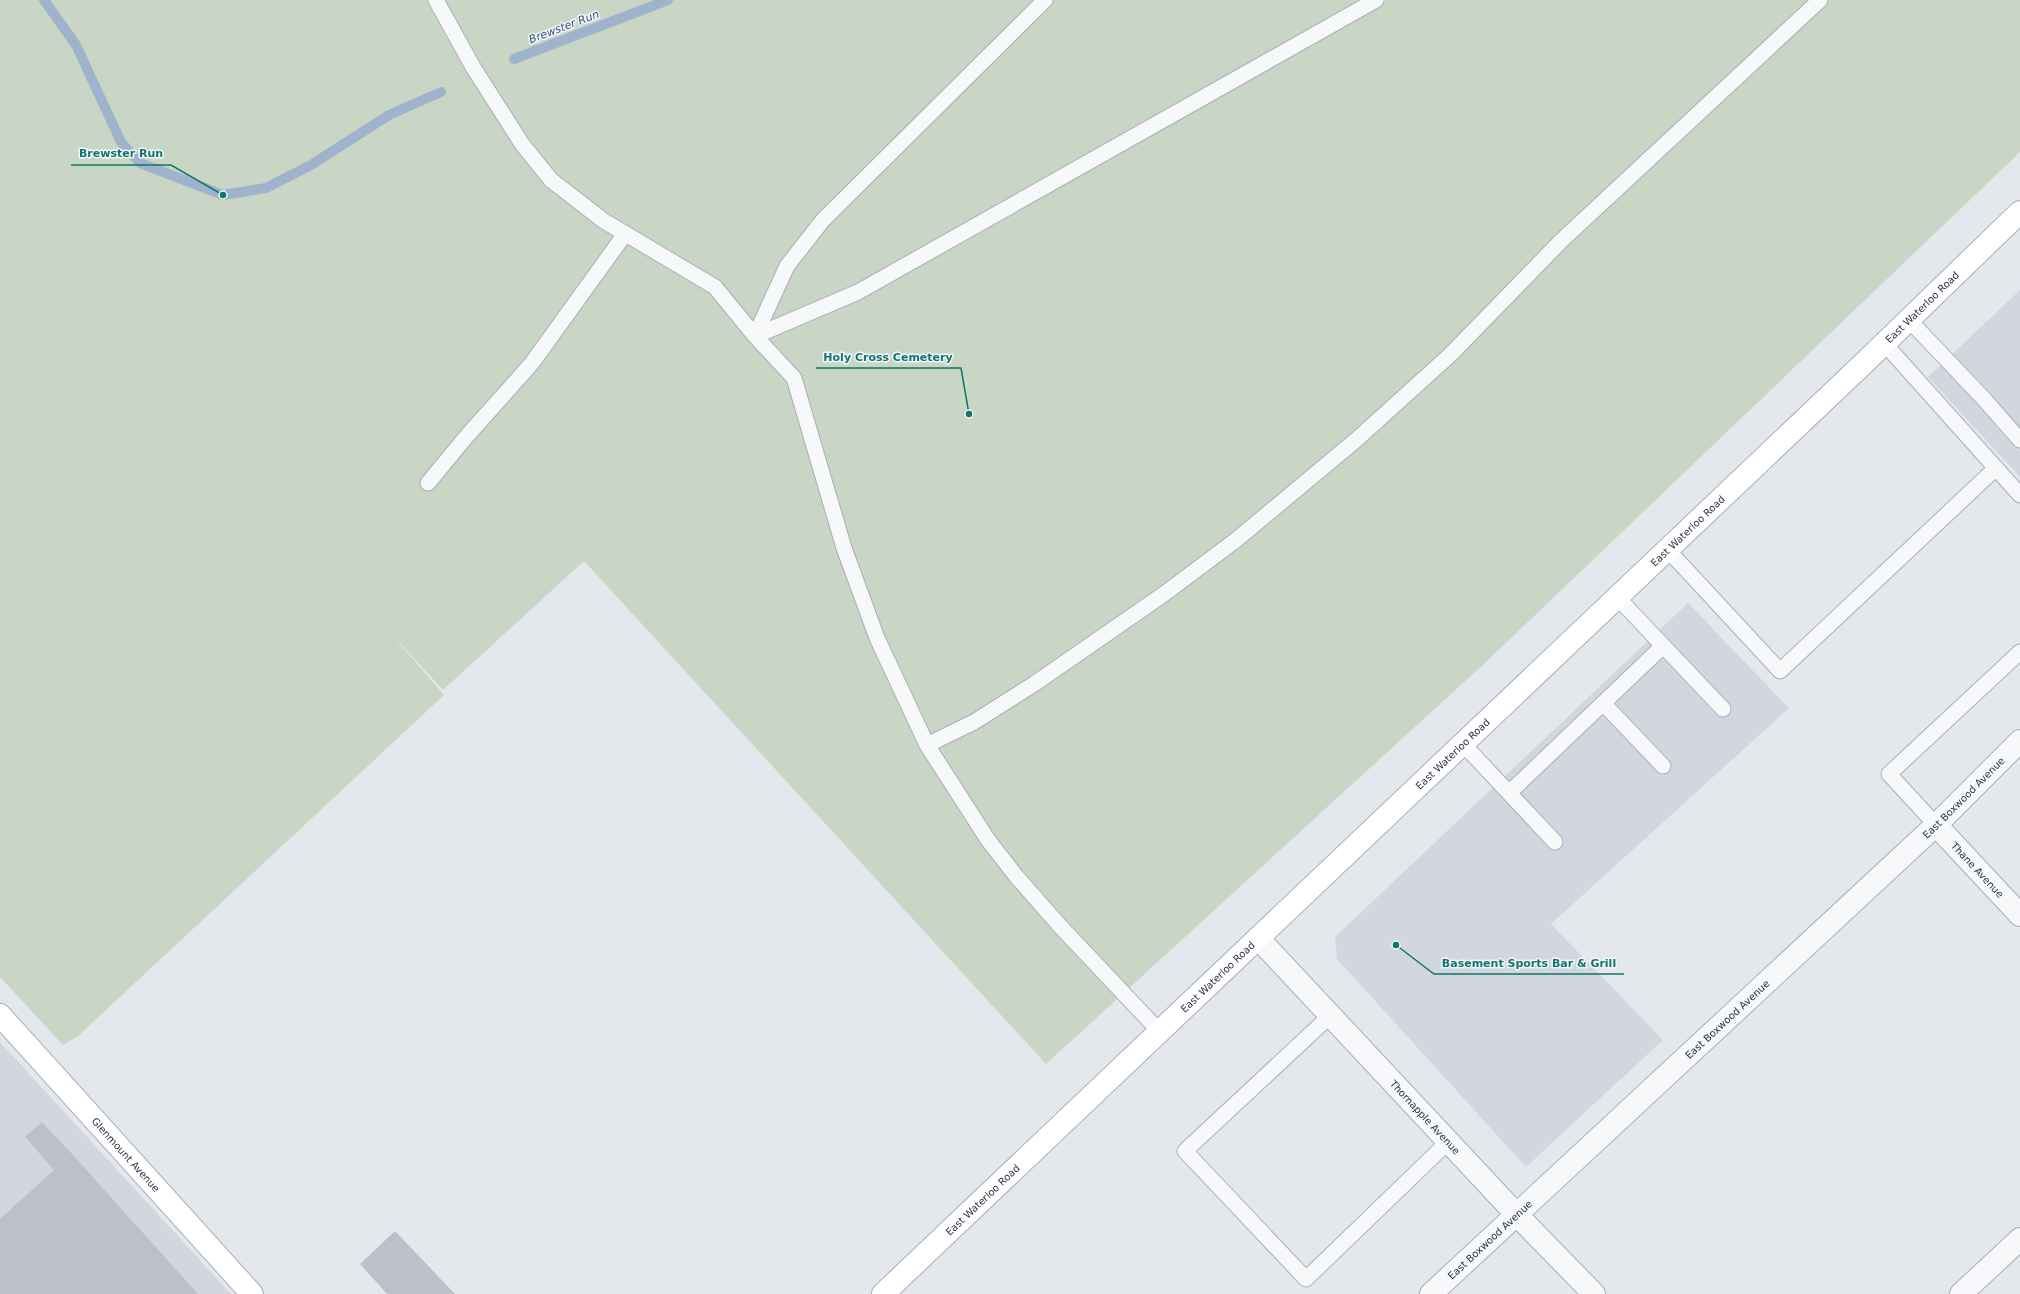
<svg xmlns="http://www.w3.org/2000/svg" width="2020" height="1294" font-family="'DejaVu Sans',sans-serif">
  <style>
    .built { fill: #d2d6de }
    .green { fill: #c9d6c5 }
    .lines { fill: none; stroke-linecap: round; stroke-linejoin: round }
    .stream { stroke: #9fb4cc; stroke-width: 10 }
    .building { fill: #bbc0ca }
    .lane-casing { stroke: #a9aeb7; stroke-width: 17 }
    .street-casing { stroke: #a9aeb7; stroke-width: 24 }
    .secondary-casing { stroke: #a9aeb7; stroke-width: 24 }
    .lane { stroke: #f7f8fa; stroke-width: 15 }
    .street { stroke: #f7f8fa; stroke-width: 22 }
    .secondary { stroke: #fff; stroke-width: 22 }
    .labels { text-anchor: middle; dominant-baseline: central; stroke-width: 3; stroke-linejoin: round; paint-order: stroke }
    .street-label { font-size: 10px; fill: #2b3445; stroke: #f4f6f9 }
    .water-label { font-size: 11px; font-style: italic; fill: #34527a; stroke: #f4f6f9 }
    .leader { fill: none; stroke: #0f766e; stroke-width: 1.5 }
    .callout-dot { fill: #0f766e; stroke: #f4f6f9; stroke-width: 1.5 }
    .callout-label { font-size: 11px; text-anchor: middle; font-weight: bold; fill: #0f766e; stroke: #f4f6f9; stroke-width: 3; stroke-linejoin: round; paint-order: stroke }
  </style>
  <rect width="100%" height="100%" fill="#e4e7ec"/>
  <path class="built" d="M2020,290V477L1928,377Z
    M1688,603L1789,708L1551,924L1663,1040L1526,1167L1337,959L1335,937Z
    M0,1042L231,1294H0Z"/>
  <path class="green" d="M0,0H2020V152L1486,662L1046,1064L584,561L443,690L387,629L444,695L78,1036L63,1045L0,977Z"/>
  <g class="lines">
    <path class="stream" d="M44,0L76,45L121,142L140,163L223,195L266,188L311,165L389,115L441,92
      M514,59L668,0"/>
  </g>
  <path class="building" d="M42,1122L72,1154L198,1294H0V1219L54,1170L25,1137Z
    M395,1231L455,1294H387L360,1264Z"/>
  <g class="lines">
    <defs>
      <path id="lane" d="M436,0L473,67L522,144L551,180L604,221L715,287L755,336L794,378L844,548L877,638L927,745L988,840L1016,876L1060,926L1160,1032
        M1909,320L1984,399L2020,440
        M755,336L858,292L1376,0
        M755,336L787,266L823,220L1045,0
        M1884,343L2020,495
        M428,483L466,437L532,363L625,234
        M1667,549L1780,671L1996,468
        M1617,597L1723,709
        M1603,703L1663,766
        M1463,744L1555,842
        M927,745L974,722L1034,684L1164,594L1236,540L1356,440L1450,355L1561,241L1820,0
        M1509,793L1663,646
        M1936,825L1889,774L2020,652
        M1331,1015L1185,1151L1306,1279L1449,1141"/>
      <g id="street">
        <path id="s1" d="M1936,825L2020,915"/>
        <path id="s2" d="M1258,938L1516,1214L1594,1294"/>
        <path id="s3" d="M1431,1294L1936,825L2020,741"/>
        <path d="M1961,1294L2020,1239"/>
      </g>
      <g id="secondary">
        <path id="s4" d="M0,1015L252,1294"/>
        <path id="s5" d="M883,1294L1863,364L2020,212"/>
      </g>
    </defs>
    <use href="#lane" class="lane-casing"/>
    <use href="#street" class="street-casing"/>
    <use href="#secondary" class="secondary-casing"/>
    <use href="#lane" class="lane"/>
    <use href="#street" class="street"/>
    <use href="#secondary" class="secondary"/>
  </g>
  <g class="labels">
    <g class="street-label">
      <text stroke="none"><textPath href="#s5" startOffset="1433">East Waterloo Road</textPath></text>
      <text stroke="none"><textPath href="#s5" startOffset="1109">East Waterloo Road</textPath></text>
      <text stroke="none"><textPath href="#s5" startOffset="785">East Waterloo Road</textPath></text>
      <text stroke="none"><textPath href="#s3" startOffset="728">East Boxwood Avenue</textPath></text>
      <text stroke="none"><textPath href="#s1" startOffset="61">Thane Avenue</textPath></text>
      <text stroke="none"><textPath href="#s5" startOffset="461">East Waterloo Road</textPath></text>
      <text stroke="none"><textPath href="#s3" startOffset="404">East Boxwood Avenue</textPath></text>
      <text stroke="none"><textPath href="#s2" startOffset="245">Thornapple Avenue</textPath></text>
      <text stroke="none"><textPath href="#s4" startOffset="188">Glenmount Avenue</textPath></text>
      <text stroke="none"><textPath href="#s5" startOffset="137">East Waterloo Road</textPath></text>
      <text stroke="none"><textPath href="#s3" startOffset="80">East Boxwood Avenue</textPath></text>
    </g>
    <g class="water-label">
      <text transform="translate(564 27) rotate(-21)">Brewster Run</text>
    </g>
  </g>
  <path class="leader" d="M223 195L171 165H71M969 414L961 368H816M1396 945L1434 974H1624"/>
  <g class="callout-dot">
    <circle cx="223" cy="195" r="4"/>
    <circle cx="969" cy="414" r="4"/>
    <circle cx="1396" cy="945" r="4"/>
  </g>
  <g class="callout-label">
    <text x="121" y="157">Brewster Run</text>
    <text x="888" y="361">Holy Cross Cemetery</text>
    <text x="1529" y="967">Basement Sports Bar &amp; Grill</text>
  </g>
</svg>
